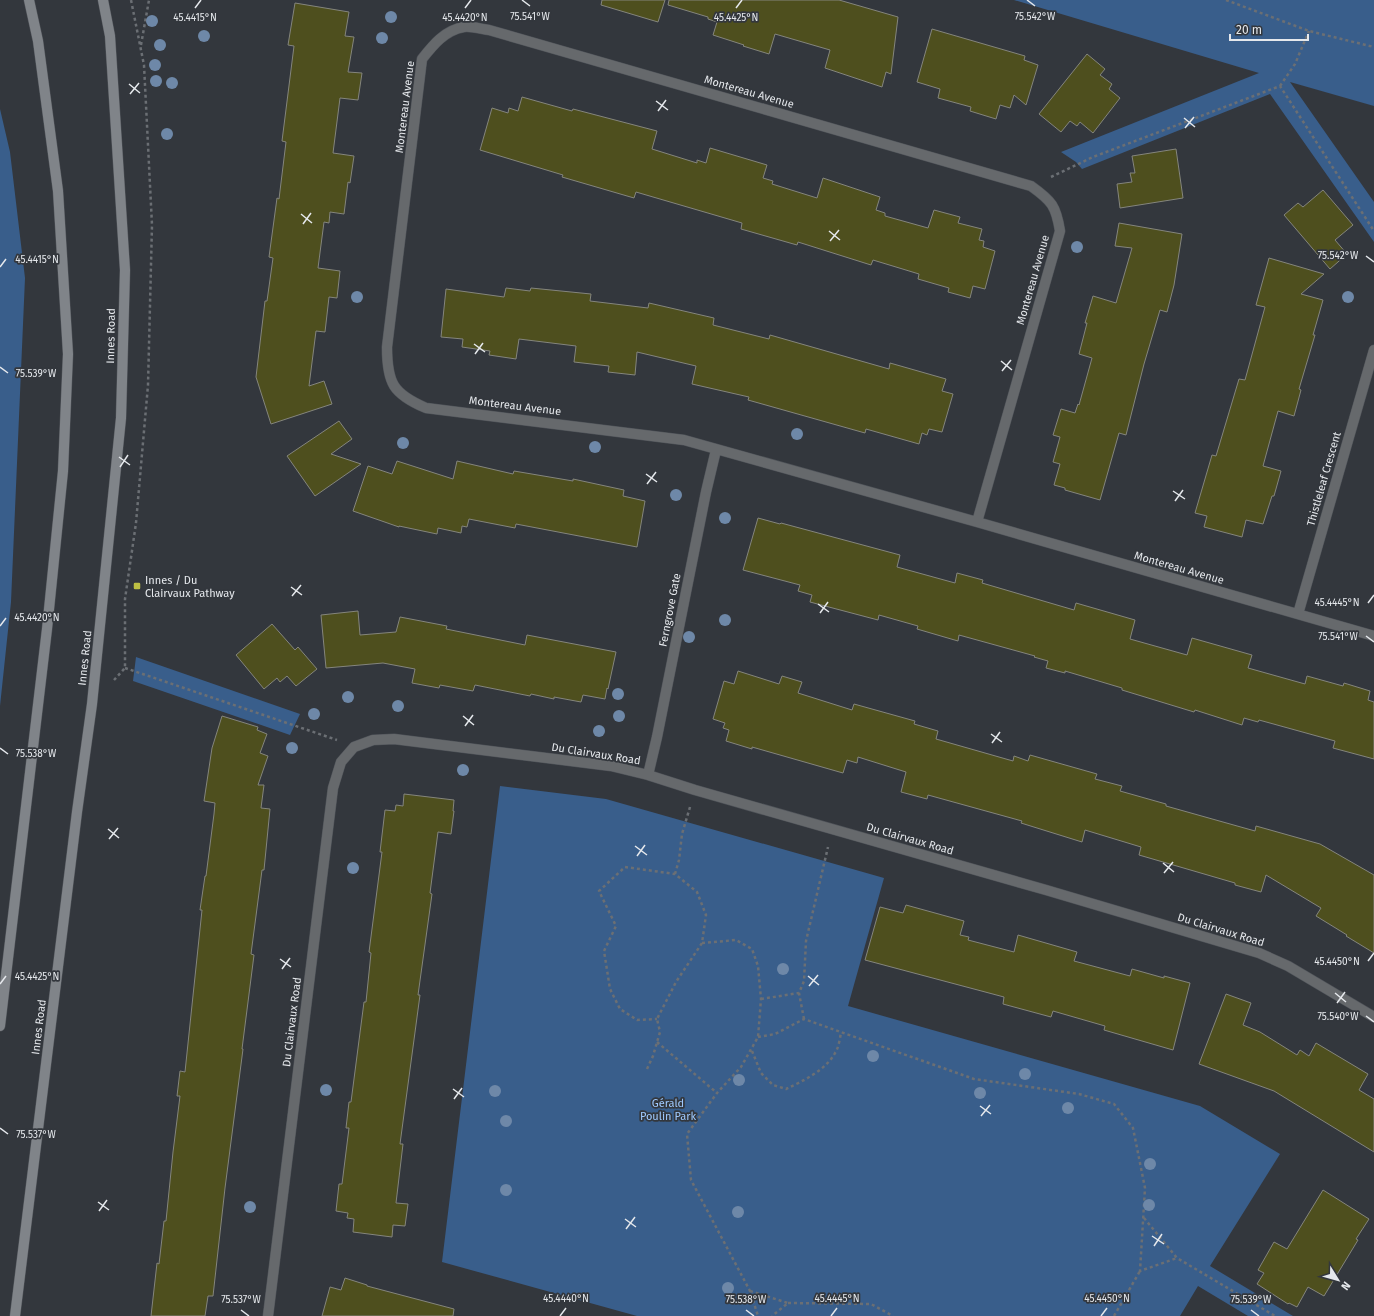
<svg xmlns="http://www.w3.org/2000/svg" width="1374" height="1316" font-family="'Fira Sans',sans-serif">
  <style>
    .green { fill: #395e8b }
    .building { fill: #4e4f1e; stroke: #84857d }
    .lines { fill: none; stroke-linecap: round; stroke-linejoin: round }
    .street-casing { stroke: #4f5359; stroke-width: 11 }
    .secondary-casing { stroke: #4f5359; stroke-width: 11 }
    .path { stroke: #6b6f74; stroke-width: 2.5; stroke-dasharray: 3 3; stroke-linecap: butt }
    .street { stroke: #66696c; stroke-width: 10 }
    .secondary { stroke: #808489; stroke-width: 10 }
    .tree { fill: #6e88a8 }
    .ticks { fill: none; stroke: #e5e8ec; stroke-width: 1.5 }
    .poi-dot { fill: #bdbf43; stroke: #33373d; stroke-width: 1.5 }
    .labels { text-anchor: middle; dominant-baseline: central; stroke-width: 3.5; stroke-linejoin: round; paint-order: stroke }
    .street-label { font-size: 11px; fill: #e5e8ec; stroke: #33373d }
    .poi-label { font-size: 11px; fill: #e5e8ec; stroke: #33373d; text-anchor: start }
    .park-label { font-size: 11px; fill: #9fcaff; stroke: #33373d }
    .ticks-label { font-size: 10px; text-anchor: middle; fill: #e5e8ec; stroke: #33373d; stroke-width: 3.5; stroke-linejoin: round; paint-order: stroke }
  </style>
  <rect width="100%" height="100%" fill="#33373d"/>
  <path class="green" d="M1014,0H1374V106L1290,82L1374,202V242L1270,94L1082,169L1076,162L1061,152L1259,73Z
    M0,109L10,152L25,278L11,602L0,706Z
    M136,657L300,714L290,735L133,681Z
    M500,786L606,799L884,878L848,1006L1200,1106L1280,1154L1210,1266L1293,1316H1248L1198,1286L1180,1316H637L442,1262Z"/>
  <path class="building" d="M602,0H665L658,22L601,5Z
    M669,0H839L898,17L891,74L886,72L882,87L825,68L830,50L775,34L769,54L743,46L744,45L713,35L717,22L708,19V17L668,5Z
    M295,3L349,12L345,36L354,37L348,72L362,73L358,100L340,98L333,153L354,156L350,183L348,182L344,214L330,212L329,223L324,222L318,268L340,271L337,298L329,297L325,332L316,331L309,386L324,381L332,404L271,424L256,377L265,301H267L273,258L269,257L277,198L279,199L286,142L282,141L294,46L288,45Z
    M932,29L1025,56L1024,60L1038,65L1026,105L1014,95L1010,108L1000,105L996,119L970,111L971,107L938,98L940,89L917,82Z
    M1087,54L1105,69L1100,75L1112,84L1109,89L1120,98L1093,133L1080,122L1077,126L1070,121L1061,132L1039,114Z
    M522,97L572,111L573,109L657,131L652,149L697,163V160L706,163L710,148L767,165L763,178L773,181L772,184L817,198L823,178L880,197L876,210L885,213V216L928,228L934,210L960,217L958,223L982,229L979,240L984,241L983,247L995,251L985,289L973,286L970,298L948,292L949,288L918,279L919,274L873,260L871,265L798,242L797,245L741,229L742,223L636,192L634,198L562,177L563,175L480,150L492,108L508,113L509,108L518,111Z
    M1176,149L1183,198L1120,208L1117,184L1132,182L1130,173H1135L1132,156Z
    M1323,190L1353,225L1335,240L1347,254L1330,269L1284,215L1298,203L1303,207Z
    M1119,223L1182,234L1174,285L1167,312L1160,310L1144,364L1126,435L1119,433L1100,500L1065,490V488L1054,485L1060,464L1053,462L1060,437L1053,435L1061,409L1075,413L1078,404L1079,405L1092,358L1079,354L1087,323H1085L1093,296L1116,303L1132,248L1115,246Z
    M1269,258L1324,274L1301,294L1323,300L1313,335H1315L1299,389L1301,390L1294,416L1278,411L1263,466L1281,471L1274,496H1272L1263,524L1246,520L1242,537L1204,527L1207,516L1195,513L1212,455L1216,456L1239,379L1245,380L1265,307L1256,305Z
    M506,288L530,291L531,288L591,294L590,301L648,308L649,303L714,318L713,325L769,339L770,335L889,369L890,363L946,379L942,391L953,394L942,432L929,429L927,435L922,433L919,444L866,429L865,433L748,400L749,397L692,384L696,366L637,352L635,375L608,372L609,366L574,362L576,346L519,339L516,359L489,355L490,351L462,347L463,339L441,337L446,289L504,297Z
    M339,421L352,439L331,454L361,464L315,496L287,456Z
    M397,461L453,479L457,461L513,474L514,471L573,481V479L624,490L623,496L645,501L637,547L516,524L515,528L469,519L467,527L462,526L461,533L438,528L437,534L399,526V527L353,511L368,466L392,474Z
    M758,518L780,524L781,523L900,555L897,567L955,583L957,573L983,580L982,583L1074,610L1076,603L1135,620L1130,639L1187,655L1192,638L1252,655L1248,668L1305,684L1307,676L1343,686L1344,683L1370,691L1368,700L1374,702V759L1333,748L1335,741L1259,720L1258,722L1244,718L1242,725L1195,710L1194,712L1122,690V688L1065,671V673L1046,668L1048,661L1034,657L1035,656L959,635L958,641L917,629L918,626L879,615L878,620L810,602L812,595L798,591L800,585L743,570Z
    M358,611L360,635L396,632L400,617L447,626L446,629L525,645L527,635L616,652L608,689L607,688L605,699L583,695L581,702L554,697V699L531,694L530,696L475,685L473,691L440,685L439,688L412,683L415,669L383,663L326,668L321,615Z
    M272,624L295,650L298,647L317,669L296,686L287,676L280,682L277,678L264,689L236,655Z
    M738,671L779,684L782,676L802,682L798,693L852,710L854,704L915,721L914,724L938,731L936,739L1013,761L1014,756L1028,761L1030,755L1097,774L1095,779L1122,786L1120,791L1166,804V806L1255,831L1256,826L1320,844L1374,875V953L1346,936L1347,935L1316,916L1321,908L1266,875L1261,892L1235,885V883L1139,855L1141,847L1085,830L1082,842L1021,823L1022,821L928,795L927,799L901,792L906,772L858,757L857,763L847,760L843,773L752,747V749L726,741L729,730L723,728L725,723L713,719L724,681L734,684Z
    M222,716L258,727L257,730L267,734L260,753L268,756L258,785H264L261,808L270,809L264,870H262L251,954L254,955L242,1049H243L225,1188L213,1296H208L205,1316H151L157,1263L159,1264L164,1221H166L173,1152L180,1096H177L180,1071L185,1072L202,910H200L205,876H206L214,814L215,803L204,801L212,748Z
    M404,794L454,800L453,811H454L451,834L438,832L430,893L432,894L418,995H420L400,1144H403L396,1203L408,1204L405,1226L393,1225L392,1237L353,1232L354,1219L347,1218L348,1213L336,1211L339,1184H342L349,1128H346L349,1102H351L364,1002H366L371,953L369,952L382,852H380L385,810L395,811L396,805L403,806Z
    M906,905L964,921L960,935L969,937L968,940L1014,952L1018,935L1077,952L1074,961L1130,976L1132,969L1164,978V976L1190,983L1173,1050L1104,1030L1105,1026L1053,1011L1051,1017L1003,1004L1004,997L865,960L880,907L903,913Z
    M1226,994L1251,1003L1243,1025L1260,1032L1297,1055L1300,1050L1309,1056L1316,1043L1368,1074L1359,1090L1374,1099V1152L1274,1091L1199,1064Z
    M1323,1190L1369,1219L1356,1239L1358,1240L1324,1296L1308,1287L1297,1307L1289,1303L1288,1304L1257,1284L1264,1273L1258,1270L1274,1242L1287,1249Z
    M345,1278L367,1285V1286L454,1309L453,1316H322L330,1287L341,1290Z"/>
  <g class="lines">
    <defs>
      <path id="street" d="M977,522L1060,231C1056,206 1052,201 1031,186L489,30C481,29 471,26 464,27C445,30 433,45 422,59L387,347C387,383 393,394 426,408L684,440L977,522L1374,636
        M1298,614L1374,350
        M648,775L657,737L706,492L716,450
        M268,1316L333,788L341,762L354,747L373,740L394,739L611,766L648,775L695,790L1046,890L1259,953L1288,966L1374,1017"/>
      <path id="secondary" d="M0,1026L47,629L63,471L68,354L58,191L38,41L29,0
        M15,1316L77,812L92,704L121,418L125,270L110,36L103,0"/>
    </defs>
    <use href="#street" class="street-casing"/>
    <use href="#secondary" class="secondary-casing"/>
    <path class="path" d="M1226,0L1309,31L1374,47
      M141,45L149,0
      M1280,86L1295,64L1309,31
      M1051,177L1093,157L1280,86L1374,231
      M125,668L337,740
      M114,680L125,668V599L136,523L148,385L152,225L144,65L131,0
      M675,874L679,860L682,834L690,807
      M702,943L736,940L752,949L758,966L761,999L758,1037L741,1067L717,1093L687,1134L691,1180L750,1291L758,1316
      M761,999L799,993
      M804,1019L799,993L804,981L806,941L828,847
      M758,1037L775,1034L804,1019L974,1079L1079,1094L1114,1104L1133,1128L1145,1188L1140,1271L1177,1258
      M657,1042L717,1093
      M752,1051L761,1073L773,1085L786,1089C803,1081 826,1070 835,1053C839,1047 840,1038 841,1032
      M647,1069L653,1056L660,1032L657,1019L676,982L702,943L706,915L697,892L675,874L625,867L599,891L616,926L604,951L610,989L620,1009L637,1020L657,1019
      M1144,1218L1177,1258L1275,1316
      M750,1291L788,1303L772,1316
      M788,1303L871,1304L893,1316
      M1114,1316L1140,1271"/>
    <use href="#street" class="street"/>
    <use href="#secondary" class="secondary"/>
  </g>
  <g class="tree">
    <circle cx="391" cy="17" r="6"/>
    <circle cx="152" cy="21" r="6"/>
    <circle cx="204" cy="36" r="6"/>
    <circle cx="382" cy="38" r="6"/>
    <circle cx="160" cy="45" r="6"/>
    <circle cx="155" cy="65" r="6"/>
    <circle cx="156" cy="81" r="6"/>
    <circle cx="172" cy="83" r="6"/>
    <circle cx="167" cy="134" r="6"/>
    <circle cx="1077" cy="247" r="6"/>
    <circle cx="357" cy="297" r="6"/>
    <circle cx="1348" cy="297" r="6"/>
    <circle cx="797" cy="434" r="6"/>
    <circle cx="403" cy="443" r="6"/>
    <circle cx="595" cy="447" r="6"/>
    <circle cx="676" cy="495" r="6"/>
    <circle cx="725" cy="518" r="6"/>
    <circle cx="725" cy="620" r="6"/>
    <circle cx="689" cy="637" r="6"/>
    <circle cx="618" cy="694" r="6"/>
    <circle cx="348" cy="697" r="6"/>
    <circle cx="398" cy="706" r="6"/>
    <circle cx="314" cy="714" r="6"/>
    <circle cx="619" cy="716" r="6"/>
    <circle cx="599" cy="731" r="6"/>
    <circle cx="292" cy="748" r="6"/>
    <circle cx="463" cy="770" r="6"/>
    <circle cx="353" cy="868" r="6"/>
    <circle cx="783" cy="969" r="6"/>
    <circle cx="873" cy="1056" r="6"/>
    <circle cx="1025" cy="1074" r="6"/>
    <circle cx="739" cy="1080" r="6"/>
    <circle cx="326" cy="1090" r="6"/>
    <circle cx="495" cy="1091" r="6"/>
    <circle cx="980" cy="1093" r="6"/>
    <circle cx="1068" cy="1108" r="6"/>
    <circle cx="506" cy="1121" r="6"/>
    <circle cx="1150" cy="1164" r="6"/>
    <circle cx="506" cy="1190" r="6"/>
    <circle cx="1149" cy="1205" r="6"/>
    <circle cx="250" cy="1207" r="6"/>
    <circle cx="738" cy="1212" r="6"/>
    <circle cx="728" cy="1288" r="6"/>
  </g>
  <path class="ticks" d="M522,0L530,6M1027,0L1035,6M195,8L201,0M465,8L471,0M736,8L742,0M129,84L140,93M130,94L139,83M656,101L668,110M658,111L666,100M1184,118L1195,127M1185,128L1194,117M301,214L312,223M303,224L311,213M829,231L840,240M830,241L839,230M1366,256L1374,262M0,267L6,259M474,344L485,352M475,354L483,343M1001,361L1012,370M0,367L8,373M1002,371L1011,360M119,457L130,465M120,467L128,455M646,474L657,482M647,484L656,472M1173,491L1185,499M1175,501L1183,490M291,587L302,595M292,596L301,585M1368,603L1374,595M818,604L829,612M820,613L828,602M0,626L6,618M1366,636L1374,642M463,716L474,725M465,726L473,715M991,734L1002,742M992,743L1000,732M0,748L8,754M108,829L119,838M109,839L118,828M635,846L647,855M637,856L645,845M1163,863L1174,872M1164,873L1173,862M280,959L291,967M1368,961L1374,953M282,969L290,958M808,976L819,985M0,984L6,976M809,986L818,975M1335,993L1346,1002M1337,1003L1345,992M1366,1016L1374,1022M453,1089L464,1097M454,1099L462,1088M980,1106L991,1114M981,1116L990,1105M0,1128L8,1134M98,1202L109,1210M99,1211L107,1200M625,1219L636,1227M626,1229L635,1217M1152,1236L1164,1244M1154,1246L1162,1234M241,1310L249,1316M746,1310L754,1316M1251,1310L1259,1316M560,1316L566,1308M831,1316L837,1308M1101,1316L1107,1308"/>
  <rect class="poi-dot" x="133" y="582" width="8" height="8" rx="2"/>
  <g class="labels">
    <g class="street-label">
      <text transform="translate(749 92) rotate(16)">Montereau Avenue</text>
      <text transform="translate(405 107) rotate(-83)">Montereau Avenue</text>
      <text transform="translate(1033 280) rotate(-74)">Montereau Avenue</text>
      <text transform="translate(111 336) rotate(-89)">Innes Road</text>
      <text transform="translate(515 406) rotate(7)">Montereau Avenue</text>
      <text transform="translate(1324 479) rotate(-74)">Thistleleaf Crescent</text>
      <text transform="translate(1179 568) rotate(16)">Montereau Avenue</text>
      <text transform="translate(670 610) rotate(-79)">Ferngrove Gate</text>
      <text transform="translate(85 658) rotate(-84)">Innes Road</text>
      <text transform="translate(596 754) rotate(9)">Du Clairvaux Road</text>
      <text transform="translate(910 839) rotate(16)">Du Clairvaux Road</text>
      <text transform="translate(1221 930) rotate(17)">Du Clairvaux Road</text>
      <text transform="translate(292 1022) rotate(-83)">Du Clairvaux Road</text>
      <text transform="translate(39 1027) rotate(-83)">Innes Road</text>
    </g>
    <g class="poi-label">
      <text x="145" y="580">Innes / Du<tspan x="145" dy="13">Clairvaux Pathway</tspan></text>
    </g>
    <g class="park-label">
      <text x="668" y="1103">Gérald<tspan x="668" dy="13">Poulin Park</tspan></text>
    </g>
  </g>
  <g class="ticks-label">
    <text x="530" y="20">75.541°W</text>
    <text x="1035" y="20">75.542°W</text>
    <text x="195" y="21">45.4415°N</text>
    <text x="465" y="21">45.4420°N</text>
    <text x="736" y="21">45.4425°N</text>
    <text x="1338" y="259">75.542°W</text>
    <text x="37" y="263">45.4415°N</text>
    <text x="36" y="377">75.539°W</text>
    <text x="1337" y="606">45.4445°N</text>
    <text x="37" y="621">45.4420°N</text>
    <text x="1338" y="640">75.541°W</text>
    <text x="36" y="757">75.538°W</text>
    <text x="1337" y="965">45.4450°N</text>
    <text x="37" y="980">45.4425°N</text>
    <text x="1338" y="1020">75.540°W</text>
    <text x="36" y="1138">75.537°W</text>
    <text x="566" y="1302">45.4440°N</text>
    <text x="837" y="1302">45.4445°N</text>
    <text x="1107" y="1302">45.4450°N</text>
    <text x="241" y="1303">75.537°W</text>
    <text x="746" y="1303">75.538°W</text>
    <text x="1251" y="1303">75.539°W</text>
  </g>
  <g transform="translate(1338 1280) rotate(127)" stroke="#33373d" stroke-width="3" paint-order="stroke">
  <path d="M0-3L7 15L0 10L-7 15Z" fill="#e5e8ec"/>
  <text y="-6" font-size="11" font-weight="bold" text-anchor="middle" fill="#e5e8ec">N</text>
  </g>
  <path d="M1230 34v6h78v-6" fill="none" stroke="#e5e8ec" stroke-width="2"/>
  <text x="1236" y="34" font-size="12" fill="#e5e8ec" stroke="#33373d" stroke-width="3" paint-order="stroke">20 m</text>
</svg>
